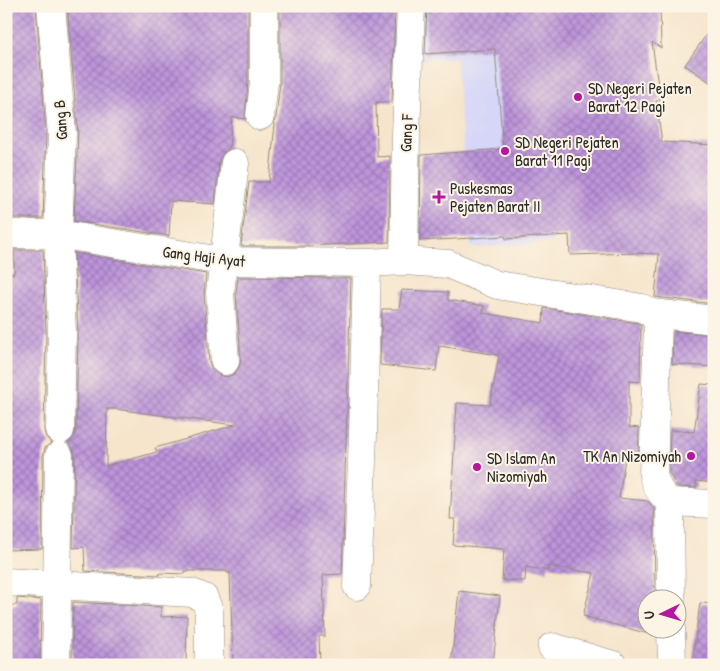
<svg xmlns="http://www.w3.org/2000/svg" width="720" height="671" font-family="'Patrick Hand',sans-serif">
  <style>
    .built { fill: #d6d7f8 }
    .building { fill: url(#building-cross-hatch); fill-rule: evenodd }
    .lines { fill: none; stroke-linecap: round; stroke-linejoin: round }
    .minor-casing { stroke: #90887b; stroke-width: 29 }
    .minor { stroke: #fff; stroke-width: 28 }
    .poi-dot { fill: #b5179e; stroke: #fcf5e5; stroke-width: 2 }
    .labels { text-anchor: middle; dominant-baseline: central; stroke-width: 4; stroke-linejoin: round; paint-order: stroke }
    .poi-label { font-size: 16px; fill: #2b2b2b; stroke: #fcf5e5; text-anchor: start }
    .street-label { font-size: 16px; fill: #2b2b2b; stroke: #fcf5e5 }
  </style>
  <defs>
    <pattern id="building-cross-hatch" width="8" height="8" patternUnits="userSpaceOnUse" patternTransform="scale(1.25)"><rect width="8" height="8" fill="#bd94db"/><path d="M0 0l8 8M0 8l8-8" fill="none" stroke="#9a79b2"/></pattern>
  </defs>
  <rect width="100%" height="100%" fill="#fcf5e5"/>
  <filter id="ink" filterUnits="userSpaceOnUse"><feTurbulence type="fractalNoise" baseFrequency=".02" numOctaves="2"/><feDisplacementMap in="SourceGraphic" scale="10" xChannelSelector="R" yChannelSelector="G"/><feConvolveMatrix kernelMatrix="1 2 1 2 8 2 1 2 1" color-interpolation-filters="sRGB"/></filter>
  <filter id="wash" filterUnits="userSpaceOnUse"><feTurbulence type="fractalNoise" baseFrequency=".0096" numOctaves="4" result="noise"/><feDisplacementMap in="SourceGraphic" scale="20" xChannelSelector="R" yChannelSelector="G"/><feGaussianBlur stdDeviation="1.12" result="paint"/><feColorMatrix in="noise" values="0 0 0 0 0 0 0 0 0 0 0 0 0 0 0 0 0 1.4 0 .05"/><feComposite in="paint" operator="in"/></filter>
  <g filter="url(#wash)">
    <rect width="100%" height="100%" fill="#f6e4cb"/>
    <path class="built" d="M417,6H535L553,242L471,248L456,58L421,60Z"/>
    <g id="blocks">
      <path class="building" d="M6,6H36L46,134L43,218H6Z
        M67,6H248V82L245,119L232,117L229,149L223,153L219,161L215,204L171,201L169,236L74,221L78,133Z
        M280,6H395L392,102H376L377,157L390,156L389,242L304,246H241L249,182H269L275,124L273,123L276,118L280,83Z
        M427,6H660L661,48L652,42L660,100L656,101L662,142L714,145V304L655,297L659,254L636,253L570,255L569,235L506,239L505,236L420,241L421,155L503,149L495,49L425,54Z
        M714,24V85L685,65Z
        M14,250H43L46,333L44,430L46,437L51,443L45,448L43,456L42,549L6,550V273L14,274Z
        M74,253L206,274L204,294L209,362L212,370L219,375L226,377L234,374L239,367L241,360L236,293L238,277L351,278L342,574L323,575L325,636H319L320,665H233L230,573H227V571H185V574L160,573V575L85,571L84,547L73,548L75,456L73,449L68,443L74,438L76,430L78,333ZM107,409H115L235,425L155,448L157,452L106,466Z
        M402,290L448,292V300L484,306L483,313L543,323L544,308L637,323L641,325L640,382L629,381V427L639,428L638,459L625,458L619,498L648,501L654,509L655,598H648V628H655L656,636L583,616L594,573L548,566V571L526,567L525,581L502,580L504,549L453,545L455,519H450L457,403L490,405L499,355L439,346L436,371L380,365L382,309H399Z
        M673,331L714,335V367L672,364Z
        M701,384L714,385V483L696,481V488L677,487L669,473L670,430L694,432Z
        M459,591L500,596L493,665H451Z
        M17,598L41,600L40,665H6V605H17Z
        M73,602L161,607V617L187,616L186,665H162V662L72,665Z
        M700,603L714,604V665H692Z"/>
    </g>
  </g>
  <g filter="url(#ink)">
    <use href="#blocks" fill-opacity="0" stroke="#90887b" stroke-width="1"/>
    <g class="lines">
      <defs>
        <path id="minor" d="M51,6L62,134L58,234L62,333L60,430
          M260,116L264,83V6
          M6,234H58L222,261L367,263L404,261L448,264L497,285L642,308L652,313L658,322L653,475C656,487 661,494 670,502L714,504
          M404,261L406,134L411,6
          M652,313L714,320
          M225,361L220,293L235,163
          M670,502L671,598
          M6,582L192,593L204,598L209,611V665
          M357,586L363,435L367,263
          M671,628L672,665
          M552,647L613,665
          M56,665L59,456"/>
      </defs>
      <use href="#minor" class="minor-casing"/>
      <use href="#minor" class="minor"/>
    </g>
  </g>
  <g class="poi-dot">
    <circle cx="578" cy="97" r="5"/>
    <circle cx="505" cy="151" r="5"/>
    <path d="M436.5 189.5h5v5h5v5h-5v5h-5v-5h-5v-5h5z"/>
    <circle cx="691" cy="456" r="5"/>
    <circle cx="477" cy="467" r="5"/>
  </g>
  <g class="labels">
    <g class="poi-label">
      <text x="588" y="88">SD Negeri Pejaten<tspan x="588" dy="18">Barat 12 Pagi</tspan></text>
      <text x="515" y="142">SD Negeri Pejaten<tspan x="515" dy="18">Barat 11 Pagi</tspan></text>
      <text x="450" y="188">Puskesmas<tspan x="450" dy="18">Pejaten Barat II</tspan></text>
      <text x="681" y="456" text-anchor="end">TK An Nizomiyah</text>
      <text x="487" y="458">SD Islam An<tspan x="487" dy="18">Nizomiyah</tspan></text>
    </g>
    <g class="street-label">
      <text transform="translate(60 120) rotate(-94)">Gang B</text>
      <text transform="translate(406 133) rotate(-88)">Gang F</text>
      <text transform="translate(204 256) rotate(7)">Gang Haji Ayat</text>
    </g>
  </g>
  <rect width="720" height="671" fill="none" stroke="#fcf5e5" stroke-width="25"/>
  <g transform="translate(662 614) rotate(265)"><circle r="24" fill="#fcf5e5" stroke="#a8a49b"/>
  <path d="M0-4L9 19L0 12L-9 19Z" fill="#b5179e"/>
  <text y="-8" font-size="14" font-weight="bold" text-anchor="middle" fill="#2b2b2b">U</text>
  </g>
</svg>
